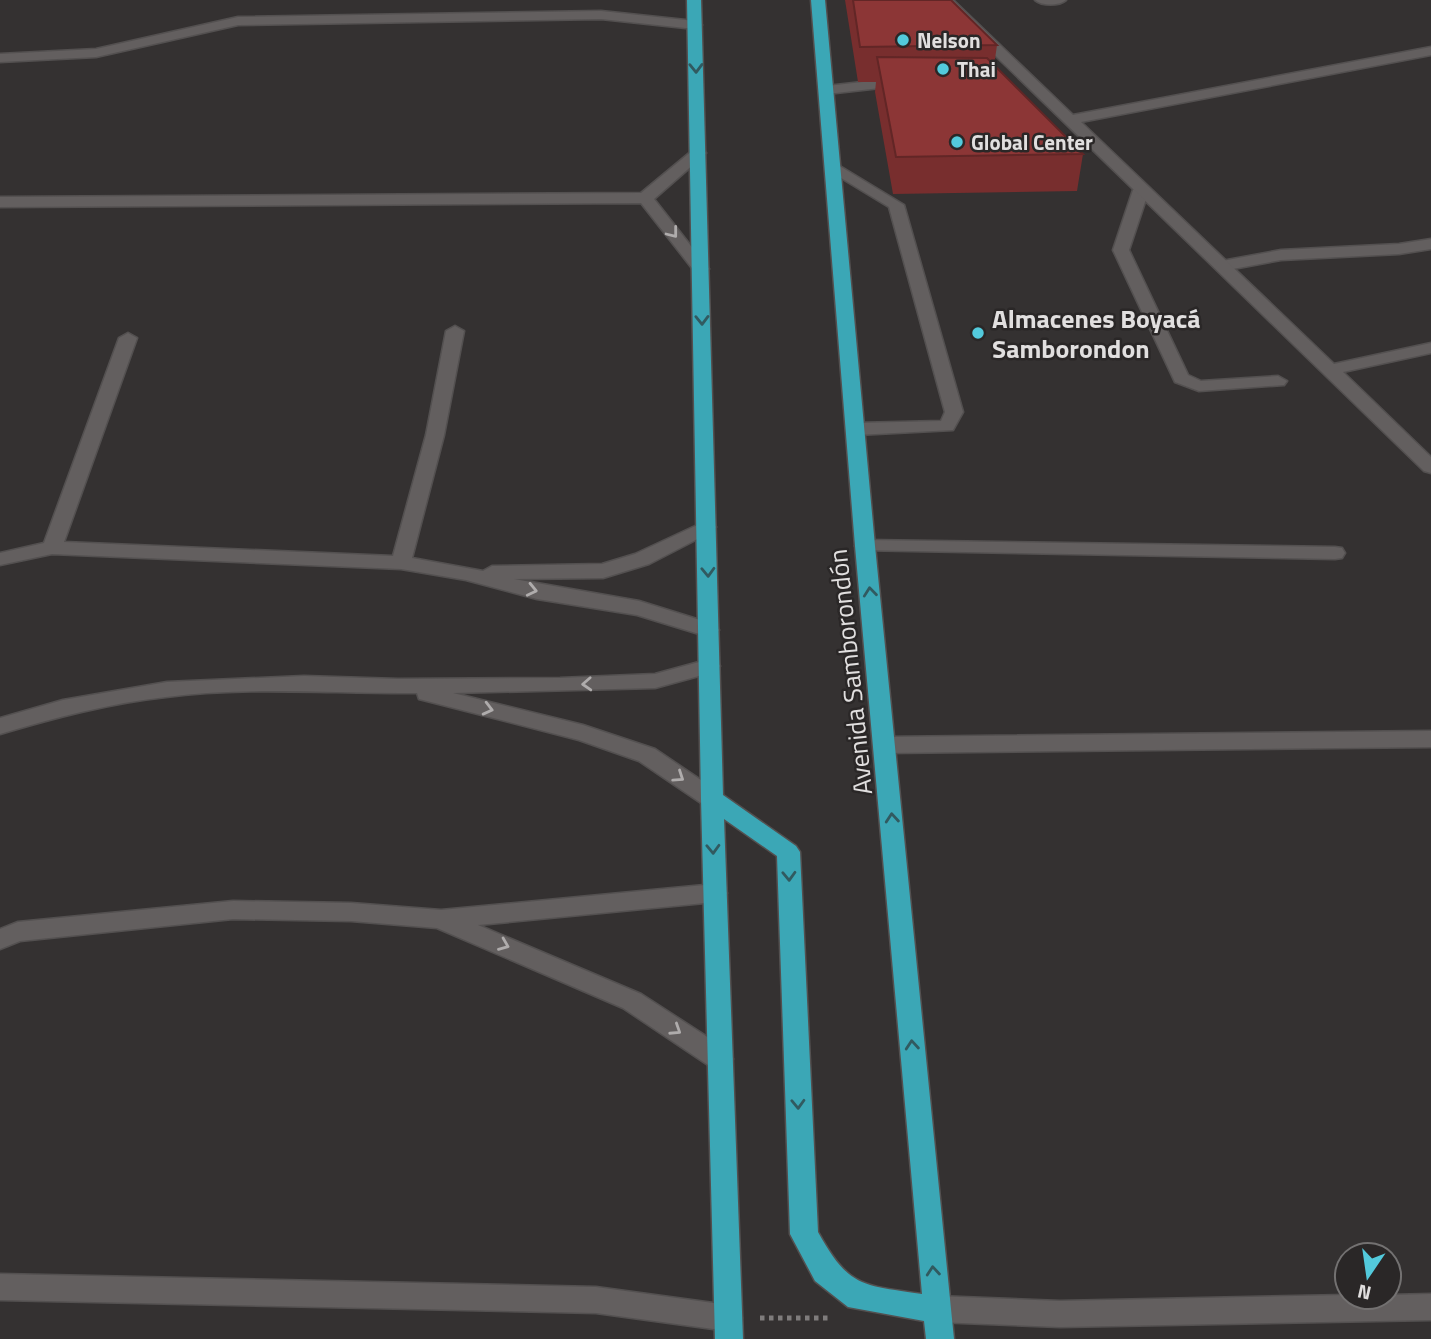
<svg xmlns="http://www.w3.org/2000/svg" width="1431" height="1339" font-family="'Titillium Web',sans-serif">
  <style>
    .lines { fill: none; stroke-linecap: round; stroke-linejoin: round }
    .lane-casing { stroke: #535050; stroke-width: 3 }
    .street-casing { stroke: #535050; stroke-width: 3 }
    .highway-casing { stroke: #535050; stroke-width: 3 }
    .path { stroke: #7f7c7c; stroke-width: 5; stroke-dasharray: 4.5 4.5; stroke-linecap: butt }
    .lane { fill: #635f5f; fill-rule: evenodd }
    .street { fill: #635f5f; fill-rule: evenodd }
    .highway { fill: #3ba7b6; fill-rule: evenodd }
    .wall { fill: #782e2e }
    .building { fill: #8c3636; stroke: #622626; stroke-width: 2 }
    .oneway { stroke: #315a60 }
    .oneway2 { stroke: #afacac }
    .poi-dot { fill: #53cadc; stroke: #2a2727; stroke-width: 2.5 }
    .labels { text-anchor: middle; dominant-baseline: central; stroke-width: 5; stroke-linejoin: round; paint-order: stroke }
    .far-poi-label { font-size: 21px; font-weight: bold; fill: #e1dfdf; stroke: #2a2727; text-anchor: start }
    .poi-label { font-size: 26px; font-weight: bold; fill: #e1dfdf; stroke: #2a2727; text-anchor: start }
    .street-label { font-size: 26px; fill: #e1dfdf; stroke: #2a2727 }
  </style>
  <rect width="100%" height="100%" fill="#343131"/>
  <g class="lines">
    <defs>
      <path id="lane" d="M890,65L897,69V77L889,87L827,94L820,90L827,86L880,80L883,69Z
        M833,162L904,205L963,412L953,430L857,435L848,429L857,423L941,421L945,412L889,207L828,170L825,167L828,164Z
        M1141,185L1149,190L1129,250L1188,375L1201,381L1278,376L1287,381L1284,385L1199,391L1175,382L1113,250L1133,190Z
        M1431,239V249L1399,254L1281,260L1222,271L1214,266L1222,261L1281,250L1399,244Z
        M0,1274L596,1287L728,1305L738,1309L742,1318L738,1327L728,1331L596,1313L0,1300Z"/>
      <path id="street" d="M938,0H953L1073,115L1431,47V55L1081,122L1334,364L1431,343V353L1343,372L1431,457V473L1424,471Z
        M1035,0H1066C1059,6 1042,6 1035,0Z
        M601,11L695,21L702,25L695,29L601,19L238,25L96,57L0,62V54L96,49L238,17Z
        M698,148L703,150L706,153L703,156L654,199L709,269L701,274L695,272L641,203L0,207V197L641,193L693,150Z
        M455,326L464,331L444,435L412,558L483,571L492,566L602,564L635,554L706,521L713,523L716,527L713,531L649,564L603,578L514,579L639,601L716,625L719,630L716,635L709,637L637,615L537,599L466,580L401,569L52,554L0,565V553L44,543L119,338L128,333L137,338L64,542L393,556L426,435L446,331Z
        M865,540L1335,547L1342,548L1345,553L1342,558L1335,559L858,550L855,546L858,542Z
        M710,659L717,661L720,666L717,671L655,688L453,693L583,725L655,749L720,793L723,799L720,805L712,807L704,805L639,761L579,740L419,699L417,693C334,694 249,686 166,697C110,703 54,718 0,734V718L63,700L167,682L304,676L398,679L560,678L655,674Z
        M1431,731V747L885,753L877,751L874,745L877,739L885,737Z
        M715,884L723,887L727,893L723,899L715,902L478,925L641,994L729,1051L733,1059L729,1067L720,1070L711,1067L623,1008L437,928L351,921L233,919L20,941L0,949V929L18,922L233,901L351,903L441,910Z
        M1431,1294V1320L1060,1327L936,1322L926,1318L922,1309L926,1300L936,1296L1060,1301L1347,1295L1389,1297V1295Z"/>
      <path id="highway" d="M687,0H701L723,795L796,846L800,852L818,1232C849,1288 862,1285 922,1294L855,546L811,0H825L875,546L954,1339H926L924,1321L848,1307L815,1281L790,1234L777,856L724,819L743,1339H715L701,799Z"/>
    </defs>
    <use href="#lane" class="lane-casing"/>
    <use href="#street" class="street-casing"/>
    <use href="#highway" class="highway-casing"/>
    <path class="path" d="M760,1318H828"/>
    <use href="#lane" class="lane"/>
    <use href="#street" class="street"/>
    <use href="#highway" class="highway"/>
  </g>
  <path class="wall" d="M845,0H951L997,45L994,66L1083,154L1077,191L893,194L875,92L876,82H858Z"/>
  <path class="building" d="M853,0H951L997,45L860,47Z
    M877,57L987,58L1083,154L896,157Z"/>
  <defs><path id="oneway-chevron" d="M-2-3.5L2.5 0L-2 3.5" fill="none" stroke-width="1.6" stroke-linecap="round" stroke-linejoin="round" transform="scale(1.75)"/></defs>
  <g class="oneway">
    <use href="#oneway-chevron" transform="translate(696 68) rotate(89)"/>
    <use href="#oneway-chevron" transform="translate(702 320) rotate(89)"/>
    <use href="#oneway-chevron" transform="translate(708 572) rotate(88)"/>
    <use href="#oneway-chevron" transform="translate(870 592) rotate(-96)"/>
    <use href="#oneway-chevron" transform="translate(892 818) rotate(-95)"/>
    <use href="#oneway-chevron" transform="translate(713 849) rotate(88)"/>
    <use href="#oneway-chevron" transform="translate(789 876) rotate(88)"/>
    <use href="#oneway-chevron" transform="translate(912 1045) rotate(-95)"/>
    <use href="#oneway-chevron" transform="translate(798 1104) rotate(88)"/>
    <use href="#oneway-chevron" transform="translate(933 1271) rotate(-95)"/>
  </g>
  <g class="oneway2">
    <use href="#oneway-chevron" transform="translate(673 233) rotate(52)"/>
    <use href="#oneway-chevron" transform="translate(532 590) rotate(13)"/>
    <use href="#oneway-chevron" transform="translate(587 684) rotate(177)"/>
    <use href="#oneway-chevron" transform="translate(488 709) rotate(14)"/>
    <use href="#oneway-chevron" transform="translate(679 777) rotate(34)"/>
    <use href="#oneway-chevron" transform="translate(504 945) rotate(22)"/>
    <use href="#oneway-chevron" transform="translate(676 1030) rotate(33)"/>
  </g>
  <g class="poi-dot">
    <circle cx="903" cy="40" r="7"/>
    <circle cx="943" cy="69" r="7"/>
    <circle cx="957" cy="142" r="7"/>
    <circle cx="978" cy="333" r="7"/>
  </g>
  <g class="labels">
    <g class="far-poi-label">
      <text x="917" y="40">Nelson</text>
      <text x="957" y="69">Thai</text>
      <text x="971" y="142">Global Center</text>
    </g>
    <g class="poi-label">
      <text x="992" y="318">Almacenes Boyacá<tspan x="992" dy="30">Samborondon</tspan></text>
    </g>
    <g class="street-label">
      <text transform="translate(850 672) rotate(-96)">Avenida Samborondón</text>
    </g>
  </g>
  <g transform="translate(1368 1276) rotate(193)"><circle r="33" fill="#2a2727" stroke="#737171" stroke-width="2"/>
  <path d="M0-5L12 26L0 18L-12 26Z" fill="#53cadc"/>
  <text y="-10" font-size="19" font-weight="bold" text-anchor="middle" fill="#e1dfdf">N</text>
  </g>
</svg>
